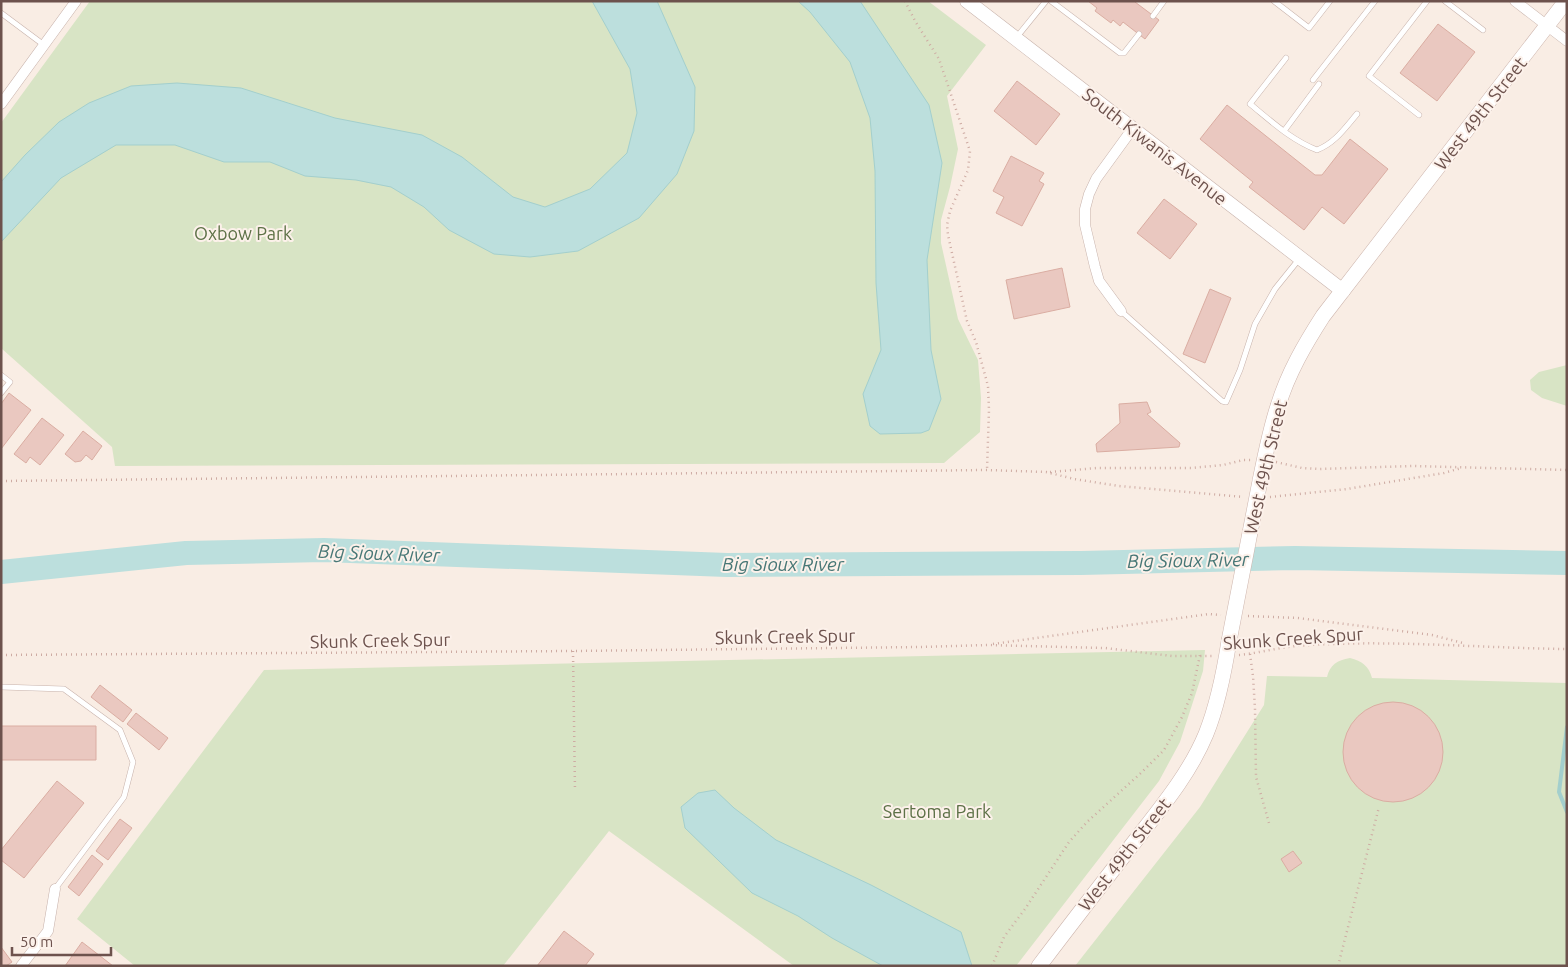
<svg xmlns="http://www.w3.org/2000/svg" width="1568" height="967" font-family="Ubuntu,sans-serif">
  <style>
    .green { fill: #d8e4c5 }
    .water { fill: #bcdfdd; stroke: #a3cfcd }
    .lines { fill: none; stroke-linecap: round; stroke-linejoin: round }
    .stream { stroke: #a3cfcd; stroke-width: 4 }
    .river { stroke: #bcdfdd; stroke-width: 24 }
    .building { fill: #eac8c0; stroke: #daada2 }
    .service-casing { stroke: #c8b3ac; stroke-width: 6 }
    .minor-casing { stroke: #c8b3ac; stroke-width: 11 }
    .tertiary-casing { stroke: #c8b3ac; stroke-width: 15 }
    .secondary-casing { stroke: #cdb5ad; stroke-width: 16 }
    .path { stroke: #ceaba3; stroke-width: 2.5; stroke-dasharray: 1 4; stroke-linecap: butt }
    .service { stroke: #fff; stroke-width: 5 }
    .minor { stroke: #fff; stroke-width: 10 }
    .tertiary { stroke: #fff; stroke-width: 14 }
    .secondary { stroke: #fff; stroke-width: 15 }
    .secondary-bridge-casing { stroke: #cdb5ad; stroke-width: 16; stroke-linecap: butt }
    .secondary-bridge { stroke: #fff; stroke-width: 15 }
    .labels { text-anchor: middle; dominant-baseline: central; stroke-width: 4; stroke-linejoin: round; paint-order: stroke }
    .street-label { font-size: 18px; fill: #6d524d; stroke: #fcf1ea }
    .park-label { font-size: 18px; fill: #5d7147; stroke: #fcf1ea }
    .water-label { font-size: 19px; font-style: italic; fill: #477776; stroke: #fcf1ea }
  </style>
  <rect width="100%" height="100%" fill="#f9ede4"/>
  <path class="green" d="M90,1H928L986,45L947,96L958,149L950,187L941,220V243L958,319L978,360L981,398L980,432L944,463L115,466L112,447L1,348V123Z
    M1567,365V406L1542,398L1531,390L1530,380L1539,372Z
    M1205,650L1203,671L1180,742L1159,781L1016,966H794L609,831L503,966H135L77,919L264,670Z
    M1350,658C1362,661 1369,666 1372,678L1567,683V966H1075L1200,807L1264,705L1267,676L1327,677C1330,665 1337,660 1350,658Z"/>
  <path class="water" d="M592,1H657L695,87L694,131L677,174L639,218L578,251L530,257L494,254L449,230L424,207L391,187L356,180L305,176L270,162H224L175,145H116L61,178L1,242V182L25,155L59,122L89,103L131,86L177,83L241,88L335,118L422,135L462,157L513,197L545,207L590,189L627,153L637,113L630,69Z
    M798,1H860L929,105L942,163L927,260L931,350L941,399L929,430L921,433L880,434L870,426L863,394L881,350L876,283L875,171L870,118L850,62L810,12Z
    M715,790L734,808L776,840L871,885L961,932L972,966H883L832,938L798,916L752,893L685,828L681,807L698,793Z"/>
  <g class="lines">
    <path class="stream" d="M1567,727L1559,792L1567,812"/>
    <path class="river" d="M1,572L186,553L324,550L727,565L1081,563L1295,558L1567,563"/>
  </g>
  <path class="building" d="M1088,1H1136L1135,2L1159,20L1145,39L1123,22L1120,26L1113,20L1111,23L1095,11L1097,8Z
    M1438,24L1475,52L1437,101L1400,73Z
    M1017,81L1060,114L1036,145L994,111Z
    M1227,105L1315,175H1322L1350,139L1388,169L1344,224L1322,207L1304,230L1249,187L1253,182L1200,139Z
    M1011,156L1044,173L1039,181L1044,184L1022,226L996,213L1004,197L993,191Z
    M1164,199L1197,224L1170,259L1137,233Z
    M1062,268L1070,307L1014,319L1006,280Z
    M1210,289L1231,298L1205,363L1183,354Z
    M9,393L31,410L1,449V404Z
    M1147,402L1151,412L1147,414L1180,443L1179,447L1097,452L1096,444L1120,423L1119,404Z
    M42,418L64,435L40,465L30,457L26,463L14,454Z
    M83,431L102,446L92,460L86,455L81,461L75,462L65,454Z
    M100,685L132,710L123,722L91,697Z
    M1343 752a50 50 0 1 1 100 0a50 50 0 1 1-100 0Z
    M136,713L168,738L159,750L127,724Z
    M1,726H96V760H1Z
    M57,781L84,803L24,878L1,860V850Z
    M120,819L132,828L108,860L96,851Z
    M1293,851L1302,863L1289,872L1281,859Z
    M92,855L103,864L79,896L68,887Z
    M564,931L594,954L585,966H537Z
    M82,942L113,966H65Z
    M1,947L12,962L6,966H1Z"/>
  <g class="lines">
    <defs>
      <path id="service" d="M1051,1L1120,53H1124L1139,34
        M1274,1L1309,28L1330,1
        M1445,1L1483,30
        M1,13L44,45
        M1153,16L1164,1
        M1016,38L1046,1
        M1286,58L1250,104C1271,121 1291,140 1317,150C1335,143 1345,128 1357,114
        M1313,80L1375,1
        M1419,115L1369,76L1427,1
        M1284,131L1319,84
        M1121,311L1222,401L1226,402L1240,370L1255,324L1275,289L1300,258
        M1,375L10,382L1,393
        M1,687L64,689L120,730L133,762L124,797L55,889"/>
      <path id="minor" d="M1515,1L1567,41
        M1,104L76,1
        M1121,311L1099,281L1095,267L1085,225V209L1089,194L1096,179L1133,128
        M21,966L48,931L55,889"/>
      <path id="tertiary" d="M967,1L1343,291"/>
      <path id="secondary" d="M1260,481C1265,456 1270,430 1278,406C1288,373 1305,344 1323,316L1566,1
        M1039,966C1070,925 1101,885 1132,845C1159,810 1189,775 1206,734C1218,704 1224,673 1229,641"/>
    </defs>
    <use href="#service" class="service-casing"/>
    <use href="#minor" class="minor-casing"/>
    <use href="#tertiary" class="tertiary-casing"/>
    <use href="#secondary" class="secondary-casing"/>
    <path class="path" d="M905,1L915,21L939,59L970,151L968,170L950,211L947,225L948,235L967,321L976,342L988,386L989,410L987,470
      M1276,462L1302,468L1319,469L1412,466L1567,470
      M1050,472L1097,468H1191L1223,465L1243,460H1251
      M1,481L987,470L1046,472L1074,479L1119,486L1244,497
      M1270,497L1347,489L1444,473L1461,468
      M1248,616L1298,618L1432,635L1463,643
      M993,644L1209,614L1221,615
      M573,651L575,791
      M1250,654L1253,676L1255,709L1256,777L1269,823
      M1,655L573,651L921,647L987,645L1105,648L1172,656H1214
      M1239,655C1258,653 1277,648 1296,646C1386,639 1477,648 1567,649
      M992,966L1004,937L1025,909L1069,842L1087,822L1142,772L1164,750L1182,717L1192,693L1200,655
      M1338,966L1379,807"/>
    <use href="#service" class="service"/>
    <use href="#minor" class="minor"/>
    <use href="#tertiary" class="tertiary"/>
    <use href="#secondary" class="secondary"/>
    <defs>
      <path id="secondary-bridge" d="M1229,641L1260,481"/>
    </defs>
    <use href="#secondary-bridge" class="secondary-bridge-casing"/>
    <use href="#secondary-bridge" class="secondary-bridge"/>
  </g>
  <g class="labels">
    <g class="street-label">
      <text transform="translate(1480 113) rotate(-52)">West 49th Street</text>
      <text transform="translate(1155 146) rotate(38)">South Kiwanis Avenue</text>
      <text transform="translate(1265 467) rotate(-77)">West 49th Street</text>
      <text transform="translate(785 636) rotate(-1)">Skunk Creek Spur</text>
      <text transform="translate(1293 638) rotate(-4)">Skunk Creek Spur</text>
      <text transform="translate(380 640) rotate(-1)">Skunk Creek Spur</text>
      <text transform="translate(1124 854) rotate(-52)">West 49th Street</text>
    </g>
    <g class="park-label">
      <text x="243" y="233">Oxbow Park</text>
      <text x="937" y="811">Sertoma Park</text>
    </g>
    <g class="water-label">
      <text transform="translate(379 553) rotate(2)">Big Sioux River</text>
      <text transform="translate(1188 560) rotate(-1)">Big Sioux River</text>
      <text x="783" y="564">Big Sioux River</text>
    </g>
  </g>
  <rect width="1568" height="967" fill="none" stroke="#6d524d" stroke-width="5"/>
  <path d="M12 947v8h99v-8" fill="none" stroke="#6d524d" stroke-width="2.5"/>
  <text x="20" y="947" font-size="15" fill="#6d524d" stroke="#fcf1ea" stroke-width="4" paint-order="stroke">50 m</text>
</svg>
